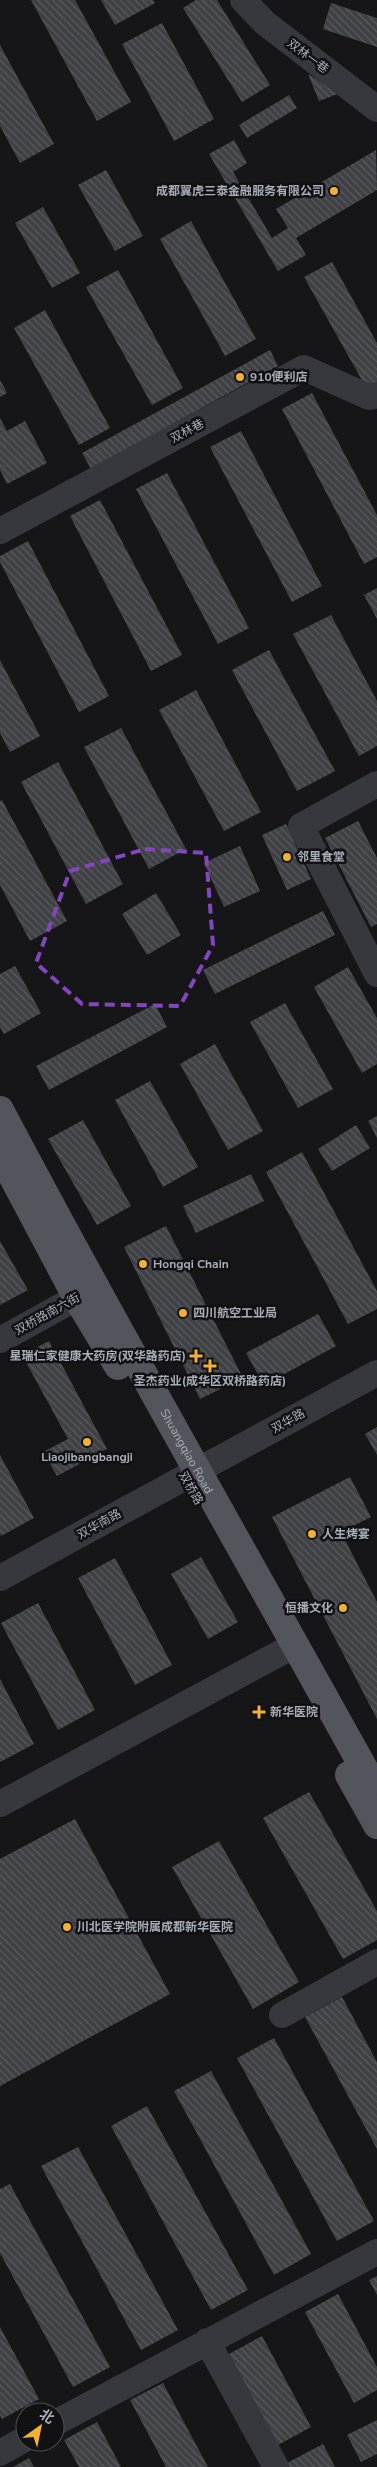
<svg xmlns="http://www.w3.org/2000/svg" width="377" height="2467" font-family="'Nunito Sans','Noto Sans SC',sans-serif">
  <style>
    .building { fill: url(#building-back-hatch) }
    .lines { fill: none; stroke-linecap: round; stroke-linejoin: round }
    .minor { stroke: #37383d; stroke-width: 26 }
    .major { stroke: #53555c; stroke-width: 28 }
    .marked { fill: none; stroke: #8446be; stroke-width: 4; stroke-dasharray: 10 6; stroke-linejoin: round }
    .poi-dot { fill: #f2b134; stroke: #111113; stroke-width: 2 }
    .labels { text-anchor: middle; dominant-baseline: central; stroke-width: 5; stroke-linejoin: round; paint-order: stroke }
    .street-label { font-size: 12px; fill: #a8adb8; stroke: #111113 }
    .poi-label { font-size: 12px; font-weight: bold; fill: #a8adb8; stroke: #111113; text-anchor: start }
  </style>
  <defs>
    <pattern id="building-back-hatch" width="6" height="6" patternUnits="userSpaceOnUse" patternTransform="scale(1.25)"><rect width="6" height="6" fill="#404145"/><path d="M-1 5l2 2M0 0l6 6M5-1l2 2" fill="none" stroke="#595a5e"/></pattern>
  </defs>
  <rect width="100%" height="100%" fill="#161618"/>
  <path class="building" d="M31,0H75L131,102L97,121Z
    M101,0H153L155,3L115,25Z
    M196,0H217L270,85L242,102L183,8Z
    M331,3L377,18V47L323,29Z
    M162,23L214,119L174,141L122,44Z
    M0,45L54,144L20,163L0,126Z
    M308,74L340,93L319,101Z
    M289,95L297,108L247,138L239,125Z
    M234,140L247,163L233,172L272,238L288,228L276,209L376,150L377,190L296,238L306,255L278,271L209,154Z
    M106,170L143,236L115,251L78,185Z
    M43,207L80,273L52,288L15,223Z
    M191,221L256,339L225,356L160,239Z
    M332,262L377,343V386L368,391L304,277Z
    M118,270L183,388L152,405L86,287Z
    M45,310L110,428L79,445L14,328Z
    M270,350L278,366L91,469L82,453Z
    M0,380L7,393L0,397Z
    M312,393L377,515V557L364,564L282,409Z
    M0,418L7,431L25,421L47,463L7,484L0,470Z
    M241,431L322,586L292,602L210,447Z
    M167,473L249,628L218,644L136,489Z
    M100,500L182,655L151,671L70,516Z
    M28,541L109,696L79,712L0,562V556Z
    M377,588V619L364,595Z
    M331,615L377,701V746L359,756L293,634Z
    M269,650L335,771L297,791L232,670Z
    M0,660L40,736L10,752L0,733Z
    M196,690L261,812L224,831L159,710Z
    M121,728L186,849L149,869L84,747Z
    M58,762L123,884L86,904L21,782Z
    M2,800L67,921L30,941L0,885V801Z
    M358,821L377,858V924L371,927L325,838Z
    M286,824L311,879L287,890L262,835Z
    M240,846L260,891L224,907L204,863Z
    M156,893L181,935L147,955L122,914Z
    M323,911L335,935L215,994L203,970Z
    M15,966L41,1013L4,1034L0,1027V974Z
    M348,967L377,1018V1064L362,1073L314,987Z
    M285,1003L333,1089L298,1108L250,1022Z
    M155,1004L167,1027L49,1090L36,1066Z
    M215,1044L263,1131L228,1150L180,1064Z
    M150,1081L198,1167L163,1187L115,1100Z
    M377,1116V1138L368,1121Z
    M83,1120L131,1206L97,1225L48,1139Z
    M356,1125L370,1148L332,1171L318,1149Z
    M302,1152L377,1291V1309L348,1324L266,1172Z
    M251,1174L264,1201L196,1233L183,1206Z
    M166,1226L243,1378L200,1399L124,1247Z
    M0,1241L28,1290L0,1305Z
    M318,1314L336,1346L264,1385L246,1353Z
    M49,1341L107,1449L57,1476L43,1452L68,1439L22,1355Z
    M377,1427V1455L365,1434Z
    M0,1455L34,1518L1,1536L0,1533Z
    M350,1477L371,1517L341,1532L377,1602V1719L272,1517Z
    M201,1557L238,1622L208,1639L171,1574Z
    M115,1558L172,1665L135,1685L78,1578Z
    M38,1603L95,1710L58,1730L1,1623Z
    M0,1679L34,1744L0,1762Z
    M309,1792L377,1911V1940L343,1959L263,1818Z
    M75,1819L170,1994L0,2086V1859Z
    M219,1841L299,1982L253,2009L172,1867Z
    M342,1997L377,2062V2149L305,2017Z
    M274,2038L374,2221L337,2241L237,2058Z
    M211,2071L311,2254L274,2275L174,2091Z
    M147,2106L248,2290L211,2310L111,2126Z
    M78,2147L178,2330L141,2350L41,2166Z
    M10,2184L110,2367L73,2387L0,2253V2189Z
    M377,2276V2295L369,2280Z
    M338,2294L377,2367V2390L354,2403L305,2312Z
    M0,2327L39,2399L2,2419L0,2415Z
    M262,2336L311,2427L278,2445L229,2354Z
    M163,2383L208,2467H166L130,2400Z
    M377,2420V2454L361,2462L347,2435Z
    M97,2422L121,2467H79L64,2440Z
    M323,2444L335,2467H290L287,2463Z
    M29,2458L34,2467H13Z"/>
  <g class="lines">
    <path class="minor" d="M243,0L265,23L377,109
      M0,531L304,368L369,397L377,395
      M377,784L301,826L377,974
      M0,1340L94,1288
      M0,1578L377,1373
      M0,1804L282,1652
      M282,2015L377,1962
      M207,2341L276,2467
      M55,2423L377,2252
      M0,2453L25,2439"/>
    <g class="major">
      <path id="s1" d="M0,1110C121,1339 251,1564 377,1792"/>
      <path d="M0,1153L77,1298L118,1366"/>
      <path d="M349,1775L377,1825"/>
    </g>
  </g>
  <path class="marked" d="M145,849L206,853L213,945L180,1006L82,1004L36,963L70,871Z"/>
  <g class="poi-dot">
    <circle cx="334" cy="191" r="5"/>
    <circle cx="240" cy="377" r="5"/>
    <circle cx="287" cy="857" r="5"/>
    <circle cx="143" cy="1264" r="5"/>
    <circle cx="183" cy="1313" r="5"/>
    <path d="M193.5 1348.5h5v5h5v5h-5v5h-5v-5h-5v-5h5z"/>
    <path d="M207.5 1358.5h5v5h5v5h-5v5h-5v-5h-5v-5h5z"/>
    <circle cx="87" cy="1442" r="5"/>
    <circle cx="312" cy="1534" r="5"/>
    <circle cx="343" cy="1608" r="5"/>
    <path d="M256.5 1704.5h5v5h5v5h-5v5h-5v-5h-5v-5h5z"/>
    <circle cx="67" cy="1927" r="5"/>
  </g>
  <g class="labels">
    <g class="street-label">
      <text transform="translate(308 56) rotate(37)">双林一巷</text>
      <text transform="translate(187 431) rotate(-28)">双林巷</text>
      <text transform="translate(47 1314) rotate(-29)">双桥路南六街</text>
      <text transform="translate(288 1421) rotate(-29)">双华路</text>
      <text stroke="none"><textPath href="#s1" startOffset="389">Shuangqiao Road</textPath></text>
      <text transform="translate(191 1488) rotate(61)">双桥路</text>
      <text transform="translate(99 1524) rotate(-29)">双华南路</text>
    </g>
    <g class="poi-label">
      <text x="324" y="191" text-anchor="end">成都翼虎三泰金融服务有限公司</text>
      <text x="250" y="377">910便利店</text>
      <text x="297" y="857">邻里食堂</text>
      <text x="153" y="1264">Hongqi Chain</text>
      <text x="193" y="1313">四川航空工业局</text>
      <text x="186" y="1356" text-anchor="end">星瑞仁家健康大药房(双华路药店)</text>
      <text x="210" y="1381" text-anchor="middle">圣杰药业(成华区双桥路药店)</text>
      <text x="87" y="1457" text-anchor="middle">Liaojibangbangji</text>
      <text x="322" y="1534">人生烤宴</text>
      <text x="333" y="1608" text-anchor="end">恒播文化</text>
      <text x="270" y="1712">新华医院</text>
      <text x="77" y="1927">川北医学院附属成都新华医院</text>
    </g>
  </g>
  <g transform="translate(40 2427) rotate(33)"><circle r="24" fill="#111113" stroke="#4d4f55"/>
  <path d="M0-4L9 19L0 12L-9 19Z" fill="#f2b134"/>
  <text y="-8" font-size="14" font-weight="bold" text-anchor="middle" fill="#a8adb8">北</text>
  </g>
</svg>
